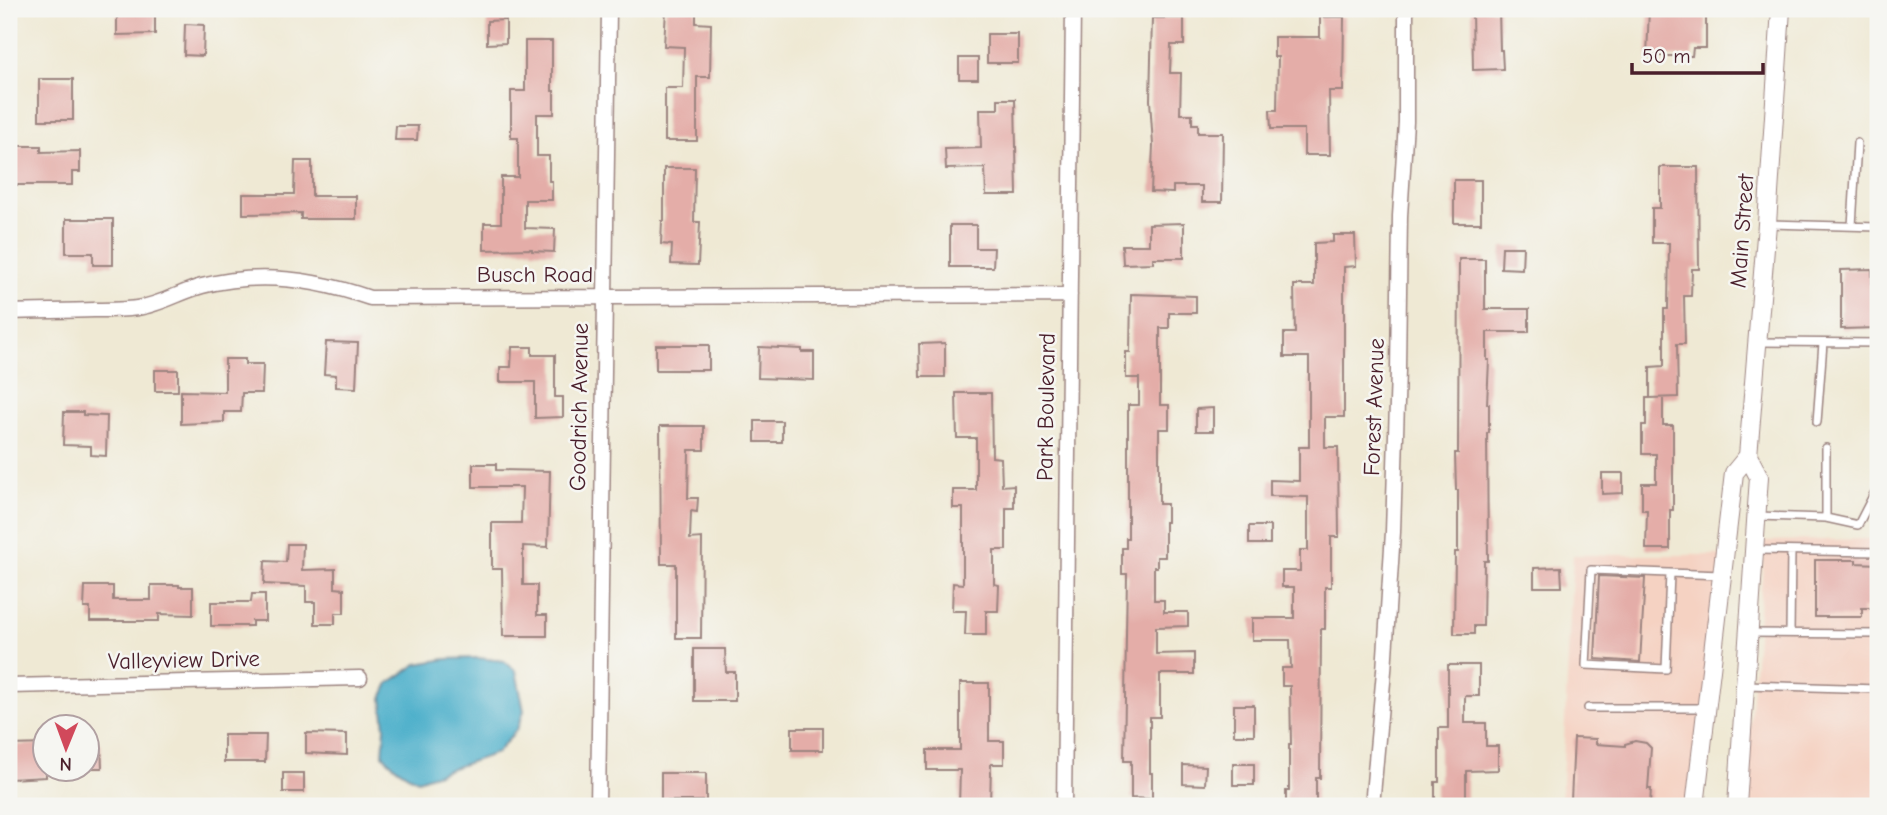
<svg xmlns="http://www.w3.org/2000/svg" width="1887" height="815" font-family="'Comic Neue',sans-serif">
  <style>
    .built { fill: #f5d2c2 }
    .water { fill: #4bafca; stroke: #4a677a; stroke-width: 2 }
    .building { fill: #e4ada8 }
    .lines { fill: none; stroke-linecap: round; stroke-linejoin: round }
    .service-casing { stroke: #9c8480; stroke-width: 10 }
    .minor-casing { stroke: #9c8480; stroke-width: 17 }
    .tertiary-casing { stroke: #9c8480; stroke-width: 20 }
    .service { stroke: #fff; stroke-width: 7 }
    .minor { stroke: #fff; stroke-width: 14 }
    .tertiary { stroke: #fff; stroke-width: 18 }
    .labels { text-anchor: middle; dominant-baseline: central; stroke-width: 5; stroke-linejoin: round; paint-order: stroke }
    .street-label { font-size: 23px; fill: #4a1f2b; stroke: #f6f6f2 }
  </style>
  <rect width="100%" height="100%" fill="#f6f6f2"/>
  <filter id="ink" filterUnits="userSpaceOnUse"><feTurbulence type="fractalNoise" baseFrequency=".0143" numOctaves="2"/><feDisplacementMap in="SourceGraphic" scale="14" xChannelSelector="R" yChannelSelector="G"/><feConvolveMatrix kernelMatrix="1 2 1 2 8 2 1 2 1" color-interpolation-filters="sRGB"/></filter>
  <filter id="wash" filterUnits="userSpaceOnUse"><feTurbulence type="fractalNoise" baseFrequency=".00686" numOctaves="4" result="noise"/><feDisplacementMap in="SourceGraphic" scale="28" xChannelSelector="R" yChannelSelector="G"/><feGaussianBlur stdDeviation="1.57" result="paint"/><feColorMatrix in="noise" values="0 0 0 0 0 0 0 0 0 0 0 0 0 0 0 0 0 1.4 0 .05"/><feComposite in="paint" operator="in"/></filter>
  <g filter="url(#wash)">
    <rect width="100%" height="100%" fill="#efe9d4"/>
    <path class="built" d="M1878,539V806H1743L1765,541Z
      M1573,555H1724L1695,806H1561Z"/>
    <path class="water" d="M478,658L504,661L516,671L524,711L517,729L497,753L418,780C404,774 393,766 383,755L385,728L382,698L389,683L417,664L446,659Z"/>
    <g id="blocks">
      <path class="building" d="M129,9H155V34L117,35V10H129Z
        M666,9H696V23L711,24L710,77H697V141H665V88H683L684,47L664,46Z
        M1472,9H1499L1500,50H1502L1503,69L1473,70Z
        M1649,9H1706V48H1693L1692,56H1647Z
        M1320,17H1344L1343,91H1329L1330,155H1304V129H1271L1270,110H1277L1278,57H1274V37H1320Z
        M1152,18H1184V45H1171L1170,73H1181L1180,114H1192V124H1198V133H1223L1222,202H1202V186H1173V193L1151,192L1153,145L1150,100Z
        M506,20V43L487,44V21Z
        M185,24L204,25L203,56L184,55Z
        M987,34H1018V63H987Z
        M525,41H552V91H554V114H537V156H549V181H552V200H525V228L555,229L554,252L532,251V249L484,250V223H501V177H518V138H511V91H525Z
        M959,58H978V79H959Z
        M39,79H73V120H39Z
        M998,99H1015L1017,195H986L985,168L946,169L945,149L981,148L980,109H998Z
        M396,126H418L417,140H395Z
        M9,146H41V152L80,151V172H72V185H9Z
        M295,161H312V196H356V219H301V213L243,214V194H294Z
        M1660,167H1698L1699,269H1692L1691,296H1684L1685,344H1677L1678,397L1650,398V367L1664,366V309H1668L1669,243H1652V208H1660Z
        M664,168H695L694,222H700L698,265L671,264L672,245L661,244L662,221H664Z
        M1454,180H1481V223H1454Z
        M66,219H113V265H93V253H66Z
        M1184,223V258H1153V263L1123,264L1122,245H1149V224Z
        M950,225H976V248H994L993,267H950Z
        M1333,235H1355L1356,266L1344,267V417H1325V447H1338L1339,537H1331V587H1325V629H1321L1320,778H1316V806H1286V791H1289V745H1291L1290,686H1282V668H1291L1290,640H1252V618H1294V587H1282V571H1300V550H1308V497L1270,496V480L1299,481V447H1309V357H1284V333H1295L1294,285H1314V243L1333,242Z
        M1502,247H1523L1522,269L1501,268Z
        M1459,259H1485V309H1529V332H1487V360H1489L1487,404H1489V433H1487L1488,561H1484L1483,626H1474V634H1454L1455,552H1458V490H1456L1455,453H1458Z
        M1872,269L1873,312H1878V328L1841,329V270Z
        M1131,294L1196,296V313H1169V328H1160V405H1169V429H1159V504H1167V522H1165V557H1157V567H1154V600H1164V612H1188V626L1156,627V654L1194,653V674H1160V717H1150V773H1152V799L1131,798V761H1124L1127,574H1122V548H1126V538H1128V405H1139V378H1126V352H1130Z
        M326,342L358,343L356,388L336,387V375L324,374Z
        M945,343V377H920L919,344Z
        M656,345H709V370H656Z
        M512,347H532V355H555V397H563V417L535,418V382H500V367H511Z
        M759,347L802,349V352H814V380L758,378Z
        M225,359H245V364H263L262,393H242L241,412H224V422L181,424V391L225,392Z
        M155,370H178V391H155Z
        M956,393H991L992,457L1001,458L1002,486L1014,485V508H1006V550H994V584L999,585L998,611H986V635H965L966,611H952L953,583L963,584V508H953V490H976V438H957Z
        M1646,398H1663V425H1673V510H1670V549H1646L1647,510H1642V483H1656V454H1642V425H1646Z
        M1213,408V431H1196V409Z
        M64,412H83V415L107,416L106,456L91,455V446L63,445Z
        M755,421H782V442H755Z
        M660,426H704V450H689L688,498H698L697,512L691,511L690,539L702,538L701,638H676V564H661Z
        M473,464H496V470L550,471L548,547L523,546V585H537V615H547V636H503L502,569H492V523H521L522,487H473Z
        M1602,473H1623V493L1602,494Z
        M1249,526H1270V544H1249Z
        M287,544H303L302,570L335,569V588L344,589V613H335V624H315V602H306V586L264,584L265,561L286,562Z
        M1815,560H1856V563L1878,564V608H1862V617H1815Z
        M1561,567L1562,587H1534V568Z
        M1599,576L1645,578L1640,662L1595,659Z
        M151,585H179V587H193V615L159,614V621H90V608H84L85,586H113V600H151Z
        M252,594H265V621H252V626H211V602H251Z
        M694,649H725L726,672H735V701H694Z
        M1448,665H1479V696H1465V723H1486V746H1498V770L1466,771V806H1435V782H1439V728H1448Z
        M960,683H989V741H1004V764H991L990,806H959L960,770H927V750H960Z
        M1234,705H1254V735H1234Z
        M792,728H823V750H792Z
        M306,733L347,734V755L306,753Z
        M224,735H266L265,762H224Z
        M1574,738L1596,739V744L1625,746V744L1635,741L1646,743L1651,748L1648,789H1651L1650,804L1571,800Z
        M88,743H101L102,768H88Z
        M46,744V777L9,779V745Z
        M1233,764H1254V785H1233Z
        M1183,765L1206,766L1205,785L1183,784Z
        M283,773H304V792H283Z
        M661,773H706V801H661Z"/>
    </g>
  </g>
  <g filter="url(#ink)">
    <use href="#blocks" fill-opacity="0" stroke="#9c8480" stroke-width="2"/>
    <g class="lines">
      <defs>
        <path id="service" d="M1768,224L1878,227
          M1852,226L1857,143
          M1759,342L1878,343
          M1817,422L1823,343
          M1758,516L1826,518L1858,525L1878,486
          M1826,518V448
          M1756,550L1878,552
          M1670,574L1666,669L1586,665L1591,570L1721,575
          M1749,633L1878,634
          M1790,633L1791,551
          M1746,685L1878,689
          M1588,708H1706"/>
        <path id="minor" d="M9,312C37,311 66,311 94,310C108,310 123,310 137,308C160,305 180,292 202,286C258,271 316,279 370,298L1070,295
          M9,686L360,678
          M598,806L609,9
          M1064,806L1073,9
          M1372,806L1384,671L1393,532L1398,370L1400,216L1406,122V9"/>
        <path id="tertiary" d="M1695,806L1734,473L1748,456
          M1737,806L1759,477L1748,456L1767,224L1781,9"/>
      </defs>
      <use href="#service" class="service-casing"/>
      <use href="#minor" class="minor-casing"/>
      <use href="#tertiary" class="tertiary-casing"/>
      <use href="#service" class="service"/>
      <use href="#minor" class="minor"/>
      <use href="#tertiary" class="tertiary"/>
    </g>
  </g>
  <g class="labels">
    <g class="street-label">
      <text transform="translate(1742 231) rotate(-86)">Main Street</text>
      <text x="535" y="274">Busch Road</text>
      <text transform="translate(579 407) rotate(-89)">Goodrich Avenue</text>
      <text transform="translate(1046 407) rotate(-89)">Park Boulevard</text>
      <text transform="translate(1374 407) rotate(-88)">Forest Avenue</text>
      <text transform="translate(184 660) rotate(-1)">Valleyview Drive</text>
    </g>
  </g>
  <rect width="1887" height="815" fill="none" stroke="#f6f6f2" stroke-width="35"/>
  <g transform="translate(66 748) rotate(181)"><circle r="33" fill="#f6f6f2" stroke="#b1a0a2" stroke-width="2"/>
  <path d="M0-5L12 26L0 18L-12 26Z" fill="#d1495b"/>
  <text y="-10" font-size="19" font-weight="bold" text-anchor="middle" fill="#4a1f2b">N</text>
  </g>
  <path d="M1632 63v10h131v-10" fill="none" stroke="#4a1f2b" stroke-width="3.5"/>
  <text x="1642" y="63" font-size="21" fill="#4a1f2b" stroke="#f6f6f2" stroke-width="5" paint-order="stroke">50 m</text>
</svg>
